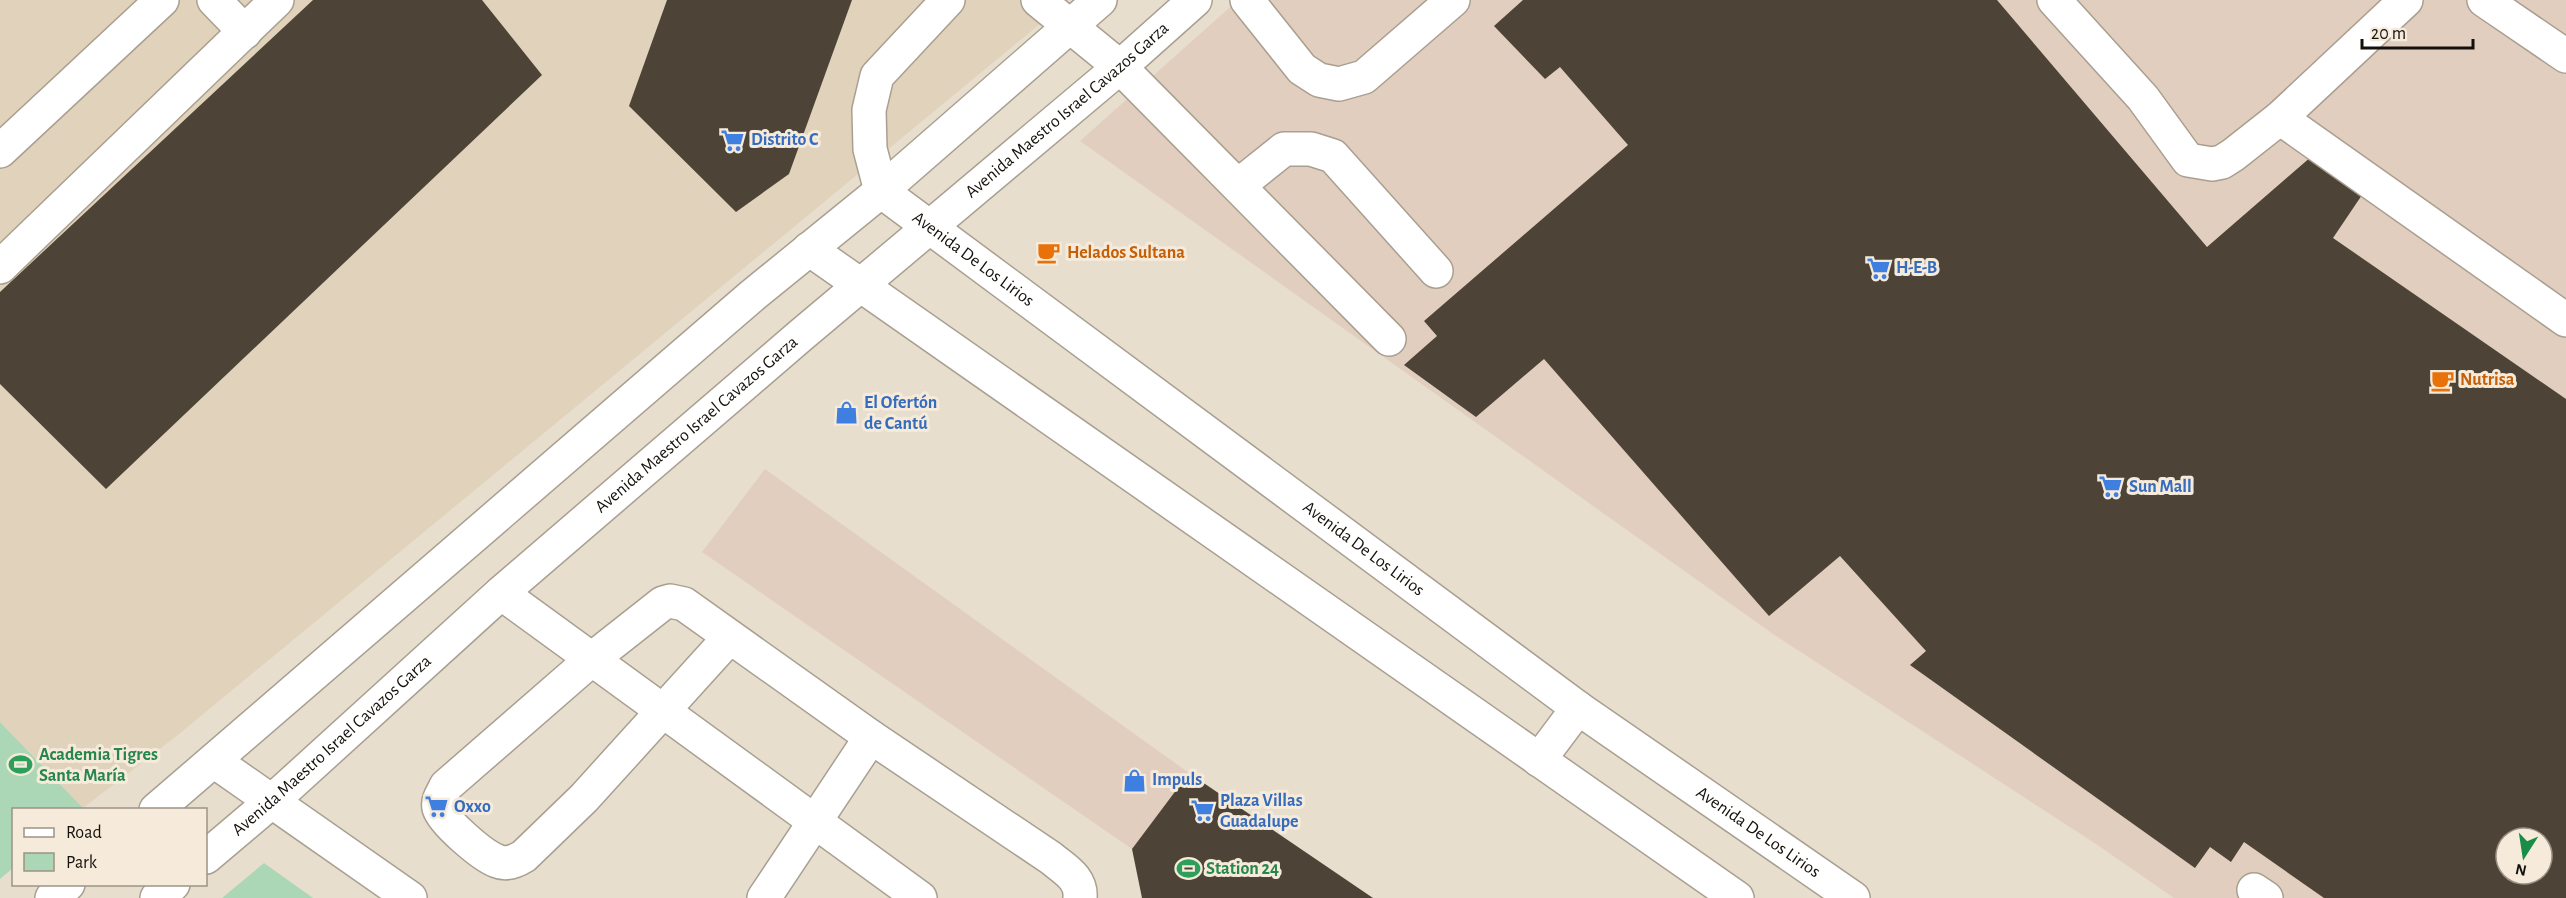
<svg xmlns="http://www.w3.org/2000/svg" width="2566" height="898" font-family="'Alegreya Sans',sans-serif">
  <style>
    .commercial { fill: #e1cebe; fill-rule: evenodd }
    .built { fill: #e0d2bb }
    .green { fill: #acd7b6 }
    .building { fill: #4d4437; fill-rule: evenodd }
    .lines { fill: none; stroke-linecap: round; stroke-linejoin: round }
    .minor-casing { stroke: #a99f90; stroke-width: 36 }
    .major-casing { stroke: #a99f90; stroke-width: 36 }
    .minor { stroke: #fff; stroke-width: 33 }
    .major { stroke: #fff; stroke-width: 33 }
    .labels { text-anchor: middle; dominant-baseline: central; stroke-width: 6; stroke-linejoin: round; paint-order: stroke }
    .street-label { font-size: 18px; fill: #14100b; stroke: #f6ebdb }
    .shop-label { font-size: 18px; font-weight: bold; fill: #366cbe; stroke: #f6ebdb; text-anchor: start }
    .food-label { font-size: 18px; font-weight: bold; fill: #c56008; stroke: #f6ebdb; text-anchor: start }
    .leisure-label { font-size: 18px; font-weight: bold; fill: #27864d; stroke: #f6ebdb; text-anchor: start }
  </style>
  <rect width="100%" height="100%" fill="#e8dece"/>
  <path class="commercial" d="M1238,0H2566V898H2174L2096,844L1773,634L1080,141ZM2506,838H2542V874H2506Z
    M765,469L1189,773L1132,849L702,552Z"/>
  <path class="built" d="M0,0H1069L179,734L83,808L0,722Z"/>
  <path class="green" d="M0,722L83,808L14,810L13,868L0,879Z
    M264,863L313,898H222Z"/>
  <path class="building" d="M313,0H482L542,75L106,489L0,384V292Z
    M667,0H852L789,174L736,212L629,106Z
    M1523,0H1997L2207,247L2312,156L2364,192L2333,238L2566,399V898H2324L2244,842L2231,862L2210,847L2195,868L1910,665L1926,651L1840,556L1769,616L1544,359L1476,417L1404,365L1437,336L1424,321L1628,145L1560,67L1545,79L1494,26ZM2506,838H2542V874H2506Z
    M1189,773L1373,898H1142L1132,849Z"/>
  <g class="lines">
    <defs>
      <g id="minor">
        <path d="M214,0L245,32"/>
        <path id="s1" d="M948,0L877,76L869,110L870,149L881,191L1578,708L1853,898"/>
        <path d="M1038,0L1120,67L1389,339"/>
        <path d="M1247,0L1302,69L1319,80L1339,84L1364,77L1453,0"/>
        <path d="M2054,0L2143,98L2188,160L2212,164L2222,162L2233,155L2280,118L2406,0"/>
        <path d="M2484,0L2566,56"/>
        <path d="M2280,118L2566,320"/>
        <path d="M0,151L162,0"/>
        <path d="M1239,185L1284,149H1311L1333,156L1436,271"/>
        <path d="M809,249L1737,898"/>
        <path d="M0,267L277,0"/>
        <path d="M501,593L920,898"/>
        <path d="M729,638L584,798L524,856C516,861 506,865 497,861C483,856 443,822 439,808C437,800 443,793 446,786L592,659L663,603L670,601L684,604L871,737L1051,858C1064,869 1082,878 1080,898"/>
        <path d="M1539,760L1578,708"/>
        <path d="M214,761L410,898"/>
        <path d="M2254,890L2266,898"/>
        <path d="M764,898L871,737"/>
      </g>
      <g id="major">
        <path d="M156,810L753,295L881,191L1100,0"/>
        <path id="s2" d="M206,857L271,802L501,593L800,336L1120,67L1195,0"/>
        <path d="M52,898L68,884"/>
        <path d="M157,898L173,884"/>
      </g>
    </defs>
    <use href="#minor" class="minor-casing"/>
    <use href="#major" class="major-casing"/>
    <use href="#minor" class="minor"/>
    <use href="#major" class="major"/>
  </g>
  <defs>
    <symbol id="supermarket-bare" viewBox="-9 -9 18 18"><path d="M-6-5.5h2.5l.6 2H6L4.5 2H-2.5L-4.4-4H-6ZM-1.5 3.2a1.3 1.3 0 1 0 .1 0ZM3 3.2a1.3 1.3 0 1 0 .1 0Z" fill="#3f7fe0" stroke="#f6ebdb" stroke-width="2.5" paint-order="stroke"/></symbol>
    <symbol id="cafe-bare" viewBox="-9 -9 18 18"><path d="M-5.5-4.5H6V0H3Q3 3.5 0 3.5H-2.5Q-5.5 3.5-5.5 0ZM3-3.2v2h1.7v-2ZM-6 4.5H4V6H-6Z" fill="#e8710a" stroke="#f6ebdb" stroke-width="2.5" paint-order="stroke"/></symbol>
    <symbol id="shop-bare" viewBox="-9 -9 18 18"><path d="M-5-2.5h2.3a2.7 3.5 0 0 1 5.4 0H5L5.5 6h-11ZM-1.5-2.5h3a1.5 2.3 0 0 0-3 0Z" fill="#3f7fe0" stroke="#f6ebdb" stroke-width="2.5" paint-order="stroke"/></symbol>
    <symbol id="stadium-bare" viewBox="-9 -9 18 18"><path d="M0-5a6.5 5 0 1 0 0 10a6.5 5 0 1 0 0-10ZM-3.5-1.8h7v3.6h-7Z" fill="#2e9e5b" stroke="#f6ebdb" stroke-width="2.5" paint-order="stroke"/></symbol>
  </defs>
  <g fill-rule="evenodd">
    <use href="#supermarket-bare" x="716" y="124" width="33" height="33"/>
    <use href="#cafe-bare" x="1032" y="236" width="33" height="33"/>
    <use href="#supermarket-bare" x="1862" y="252" width="33" height="33"/>
    <use href="#cafe-bare" x="2426" y="364" width="33" height="33"/>
    <use href="#shop-bare" x="830" y="396" width="33" height="33"/>
    <use href="#supermarket-bare" x="2094" y="470" width="33" height="33"/>
    <use href="#stadium-bare" x="4" y="748" width="33" height="33"/>
    <use href="#shop-bare" x="1118" y="764" width="33" height="33"/>
    <use href="#supermarket-bare" x="420" y="790" width="33" height="33"/>
    <use href="#supermarket-bare" x="1186" y="794" width="33" height="33"/>
    <use href="#stadium-bare" x="1172" y="852" width="33" height="33"/>
  </g>
  <g class="labels">
    <g class="street-label">
      <text stroke="none"><textPath href="#s2" startOffset="1140">Avenida Maestro Israel Cavazos Garza</textPath></text>
      <text stroke="none"><textPath href="#s1" startOffset="336">Avenida De Los Lirios</textPath></text>
      <text stroke="none"><textPath href="#s2" startOffset="654">Avenida Maestro Israel Cavazos Garza</textPath></text>
      <text stroke="none"><textPath href="#s1" startOffset="822">Avenida De Los Lirios</textPath></text>
      <text stroke="none"><textPath href="#s2" startOffset="168">Avenida Maestro Israel Cavazos Garza</textPath></text>
      <text stroke="none"><textPath href="#s1" startOffset="1308">Avenida De Los Lirios</textPath></text>
    </g>
    <g class="shop-label">
      <text x="751" y="140">Distrito C</text>
      <text x="1896" y="268">H-E-B</text>
      <text x="864" y="403">El Ofertón<tspan x="864" dy="21">de Cantú</tspan></text>
      <text x="2129" y="487">Sun Mall</text>
      <text x="1152" y="780">Impuls</text>
      <text x="1220" y="801">Plaza Villas<tspan x="1220" dy="21">Guadalupe</tspan></text>
      <text x="454" y="807">Oxxo</text>
    </g>
    <g class="food-label">
      <text x="1067" y="253">Helados Sultana</text>
      <text x="2460" y="380">Nutrisa</text>
    </g>
    <g class="leisure-label">
      <text x="39" y="755">Academia Tigres<tspan x="39" dy="21">Santa María</tspan></text>
      <text x="1206" y="869">Station 24</text>
    </g>
  </g>
  <rect x="12" y="808" width="195" height="78" fill="#f6ebdb" stroke="#9c9388" stroke-width="1.5"/>
  <rect x="24" y="828" width="30" height="9" fill="#ffffff" stroke="#9c9388" stroke-width="1.5"/>
  <text x="66" y="838" font-size="18" fill="#14100b">Road</text>
  <rect x="24" y="853" width="30" height="18" fill="#acd7b6" stroke="#9c9388" stroke-width="1.5"/>
  <text x="66" y="868" font-size="18" fill="#14100b">Park</text>
  <g transform="translate(2524 856) rotate(192)"><circle r="28" fill="#f6ebdb" stroke="#9c9388" stroke-width="1.5"/>
  <path d="M0-4.5L10 22L0 15L-10 22Z" fill="#198d47"/>
  <text y="-9" font-size="16" font-weight="bold" text-anchor="middle" fill="#14100b">N</text>
  </g>
  <path d="M2362 39v9h111v-9" fill="none" stroke="#14100b" stroke-width="3"/>
  <text x="2371" y="39" font-size="18" fill="#14100b" stroke="#f6ebdb" stroke-width="4.5" paint-order="stroke">20 m</text>
</svg>
